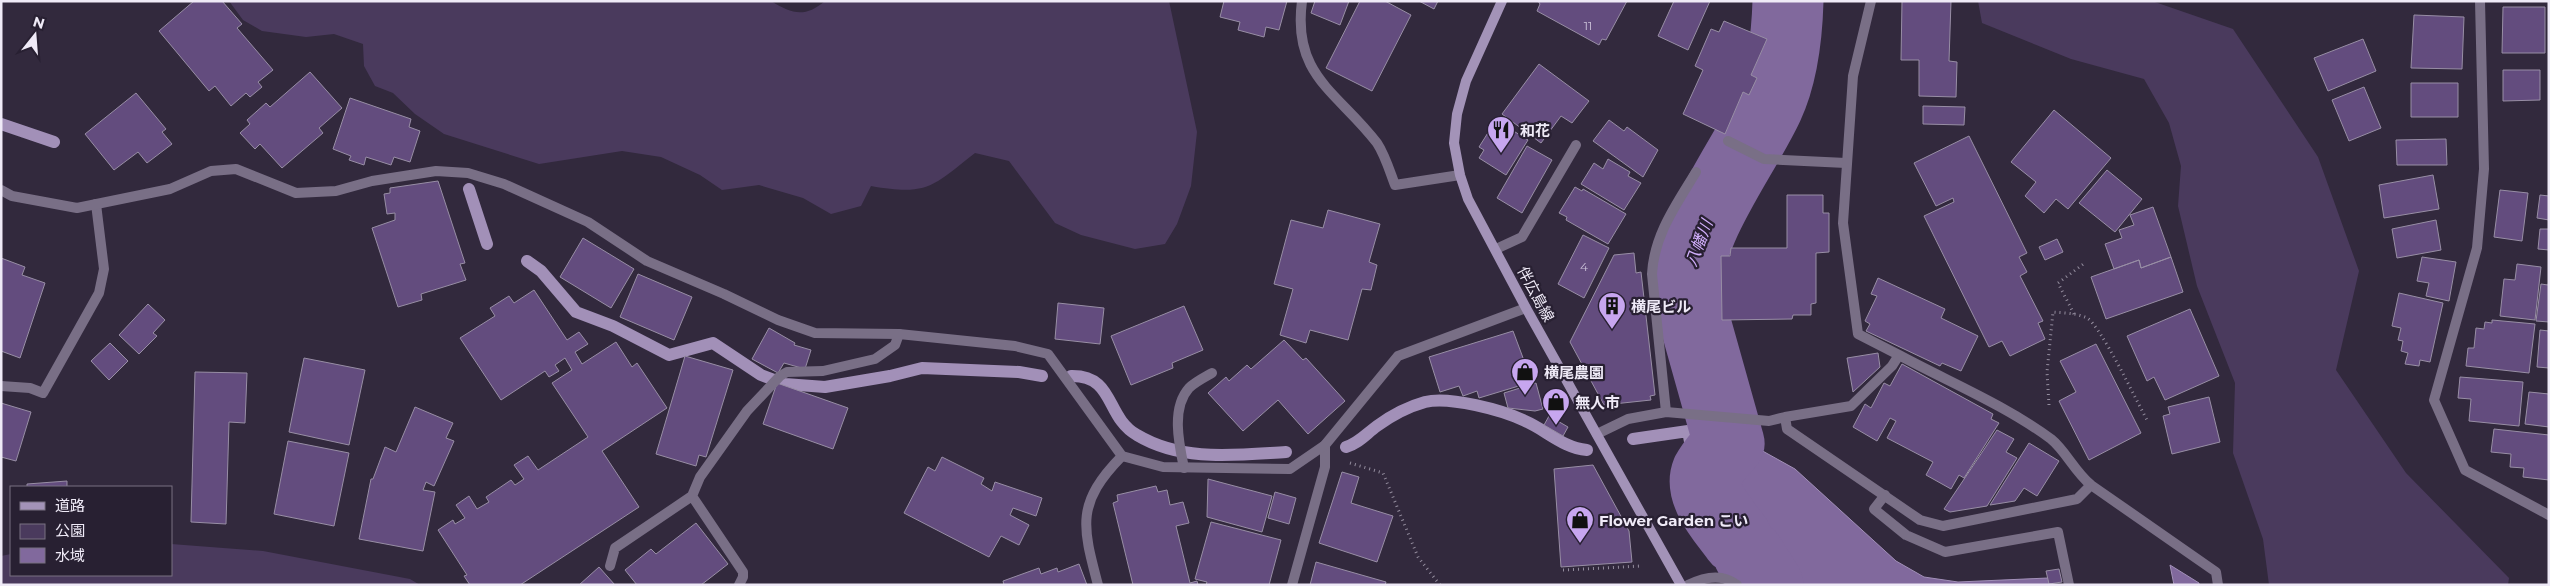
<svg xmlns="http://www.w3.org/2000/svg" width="2550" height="586" font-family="Montserrat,'Noto Sans JP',sans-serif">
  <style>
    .green { fill: #4a3a5d }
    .water { fill: #81699d; stroke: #a290b8 }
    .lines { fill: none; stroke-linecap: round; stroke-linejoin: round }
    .stream { stroke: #a290b8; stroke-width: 12 }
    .river { stroke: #81699d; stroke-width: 71 }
    .building { fill: #634c7e; stroke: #988ea5 }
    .path { stroke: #948d9e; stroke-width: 3; stroke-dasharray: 1 4; stroke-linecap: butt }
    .lane { stroke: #796f86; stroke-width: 10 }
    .street { stroke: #796f86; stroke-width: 10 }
    .secondary { stroke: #a393b8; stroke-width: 10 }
    .labels { text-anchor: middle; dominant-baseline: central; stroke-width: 4.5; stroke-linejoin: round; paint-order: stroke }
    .number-label { font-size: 12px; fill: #ccc2d9 }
    .poi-label { font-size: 15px; font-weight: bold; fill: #efeaf7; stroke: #282032; text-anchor: start }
    .street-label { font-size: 15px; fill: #efeaf7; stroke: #282032 }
    .water-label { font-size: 16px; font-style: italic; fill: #d2b0fd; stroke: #282032 }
  </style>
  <rect width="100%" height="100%" fill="#32293d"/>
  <path class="green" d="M229,1H771C792,14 805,18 825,1H1169L1197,132L1191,186L1177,224L1165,244L1135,249L1081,235L1055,223L1009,161L975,153C932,187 927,196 871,186L861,206L831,214L803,198L759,185L722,190L700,175L661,157L622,151L539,164L444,134L415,114L393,93L375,86L364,66L363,44L334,34L306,37L262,31L243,20Z
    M1978,1H2152L2233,29L2318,157L2359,271L2336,370L2406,473L2509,578L2508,585H2269L2263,539L2233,453L2235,383L2197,286L2178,206L2181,166L2169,123L2144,79L2071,59L1982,23Z
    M171,544L263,551L410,579L420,585H1V556L11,554V575H171Z"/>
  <path class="water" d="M1688,297L1744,389L1759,449L1795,469L1896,561L1924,577L1958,582L2048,578L2051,585H1771L1752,553L1763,546L1743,537L1707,485L1703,486L1694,445L1689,398Z
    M2170,565L2199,583V585H2174Z"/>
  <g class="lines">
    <path class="stream" d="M1,124L54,142
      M469,189L487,244
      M527,261L541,271L576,312L613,326L669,355L713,343L761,375L785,384L825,387L890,376L922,368L1019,372L1042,376
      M1071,376C1115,375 1105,417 1137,435C1182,462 1235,455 1286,452
      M1633,439L1688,431L1699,490L1734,541
      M1346,447C1359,443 1366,434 1377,426C1392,415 1407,407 1425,402C1449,396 1503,410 1525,421C1546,430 1563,448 1587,450
      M1745,557L1762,585"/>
    <path class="river" d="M1737,539C1725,522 1698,494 1707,472C1712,462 1722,452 1729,443L1688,297C1681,237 1743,160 1768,106C1783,74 1787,36 1788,1
      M1749,555L1768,585"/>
  </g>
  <path class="building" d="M194,1H222L242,24L237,28L273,70L258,82L262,87L250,97L246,93L231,106L215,86L209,91L159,31Z
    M1224,1H1287L1279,30L1266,27L1264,37L1238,30L1240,22L1220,17Z
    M1315,1H1349L1340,25L1311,13Z
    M1360,1H1385L1411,15L1372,91L1326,68Z
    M1419,1H1438L1434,9Z
    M1538,1H1627L1606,40L1602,39L1599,45L1537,11L1540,4Z
    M1674,1H1710L1688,50L1658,36Z
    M1902,1H1951L1949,61L1957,62L1956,97L1919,96V60H1901Z
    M2503,7H2545V53H2502Z
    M2414,15L2464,17L2462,69L2411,68Z
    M1724,21L1767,39L1751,75L1757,78L1749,95L1743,92L1725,134L1683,114L1703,70L1695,66L1711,29L1719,32Z
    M2363,39L2376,71L2328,91L2314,58Z
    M1539,64L1589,101L1572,123L1561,116L1541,143L1502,114Z
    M2503,70H2540V100L2503,101Z
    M310,72L342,108L319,128L323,133L282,168L260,144L255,149L240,133L250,124L247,120L266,103L270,107Z
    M2411,83H2458V117H2411Z
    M2364,87L2381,128L2349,141L2332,100Z
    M136,93L166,129L162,132L172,144L147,163L138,152L114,170L85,134Z
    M350,98L411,119L409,127L420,131L410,162L394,157L391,165L366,157L364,165L349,160L351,156L333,149Z
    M1923,106L1965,107L1964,125L1923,124Z
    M2054,110L2111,158L2068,209L2056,199L2044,213L2025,196L2036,182L2011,162Z
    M1496,120L1528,140L1506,175L1479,158L1484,150L1479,147Z
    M1609,120L1624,131L1627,127L1658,150L1643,177L1593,141Z
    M1969,136L2027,253L2019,257L2027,272L2020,276L2043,321L2038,323L2045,339L2010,356L2002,341L1989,347L1924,216L1954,202L1953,198L1936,206L1914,163Z
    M2446,139L2447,165H2397L2396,140Z
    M1527,146L1552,160L1522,213L1497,198Z
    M1608,159L1630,172L1628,176L1641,183L1624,210L1581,184L1594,163L1603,169Z
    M2107,170L2142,199L2115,232L2079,203Z
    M2433,175L2439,209L2384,218L2379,185Z
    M438,181L465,263L460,264L466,280L421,294L422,300L398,307L372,228L395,220V213L387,214L384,194L390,193V188Z
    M1575,187L1582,191L1583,189L1626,214L1608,244L1566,220L1567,217L1559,213Z
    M2500,190L2528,193L2522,241L2494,237Z
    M1787,195H1823V213H1829V252L1816,253V303L1811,304V315H1793L1792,319L1722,320L1721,256H1730L1731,248H1787Z
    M2540,195L2549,196V220L2537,218Z
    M2153,207L2171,257L2141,268L2139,260L2114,269L2105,244L2122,238L2119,230L2134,225L2130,215Z
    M1328,210L1380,224L1369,262L1377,265L1371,290L1362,289L1348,340L1310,330L1306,343L1280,335L1293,289L1274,284L1291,220L1323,228Z
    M2436,220L2441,250L2397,258L2392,229Z
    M2540,229H2549V250L2538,249Z
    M1583,235L1609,248L1584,298L1558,284Z
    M583,238L634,269L611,308L560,277Z
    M2057,239L2063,252L2045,260L2039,247Z
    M1634,253L1636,273L1641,272L1655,395L1650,396L1651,400L1604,405L1570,342L1614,255Z
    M2171,257L2183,292L2106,319L2091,277L2139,260L2141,268Z
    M2422,257L2456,262L2449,301L2426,296L2429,283L2417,281Z
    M1,258L25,267L22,275L45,283L20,358L1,351Z
    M2517,264L2541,267L2535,320L2500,316L2504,279L2515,280Z
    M638,274L692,297L674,340L620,317Z
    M1878,278L1945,309L1941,318L1978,336L1961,371L1942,363L1940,366L1866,331L1870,324L1865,321L1877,296L1871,294Z
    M2549,281V322L2536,321L2541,284L2548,285Z
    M534,290L567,340L579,332L588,344L575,352L582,364L616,342L632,367L637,363L667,408L602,451L639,507L520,585H470L464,576L467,575L438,530L453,520L455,524L465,518L456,505L469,496L477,509L489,502L486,497L511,480L515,485L524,479L514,465L528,456L538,470L588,437L552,383L572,370L565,358L555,365L559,371L549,377L545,371L501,400L460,338L495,316L490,308L509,296L514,303Z
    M2399,293L2443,303L2430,362L2420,360L2419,366L2405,364L2408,353L2401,351L2403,341L2398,340L2401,328L2392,326Z
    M1058,303L1104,308L1100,344L1055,339Z
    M148,304L165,320L153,333L157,336L139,354L119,335Z
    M1184,306L1203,350L1172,363L1173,368L1131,385L1111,336Z
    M2190,309L2219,376L2165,400L2154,377L2147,381L2127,336Z
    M2492,320L2535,324L2529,373L2466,366L2468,348H2474L2476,328L2484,329L2485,322L2492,323Z
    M769,328L795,343L794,345L811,350L805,369L784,363L778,373L752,359Z
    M2540,330L2549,331V368L2537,367Z
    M1513,331L1532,382L1479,398L1477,391L1463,396L1459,386L1440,392L1429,357Z
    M1284,340L1303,360L1306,358L1345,401L1308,434L1278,400L1243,431L1208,393L1226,377L1229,381L1247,365L1251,369Z
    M110,343L128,361L109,380L91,361Z
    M2096,344L2141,433L2089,460L2059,401L2076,392L2060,361Z
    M1878,353L1880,367L1853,392L1847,358Z
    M685,356L733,370L706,457L699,455L696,466L656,454Z
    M304,358L365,370L349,445L289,432Z
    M1902,364L1993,414L1991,419L1999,423L1964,478L1959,475L1951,489L1926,475L1933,462L1887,438L1896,421L1890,418L1877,441L1853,427L1865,404L1871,408L1884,383L1890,386Z
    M195,372L247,373L245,423L229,422L226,524L191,522Z
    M2460,377L2523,382L2519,426L2469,421L2471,399L2458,398Z
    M777,383L848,408L833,449L763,424Z
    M1536,383L1543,409L1535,411L1508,408L1504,393Z
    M2529,392L2549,394V427L2525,424Z
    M2209,397L2220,442L2172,454L2163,416L2170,414L2168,407Z
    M1,403L31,412L16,461L1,457Z
    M415,407L453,423L446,438L454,441L434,486L426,482L423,490L435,492L423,551L359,539L371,479H373L385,447L396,452Z
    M1549,416L1568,427L1563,436L1544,425Z
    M2494,429L2549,435V480L2523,477L2524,468L2510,467L2511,454L2491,452Z
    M1997,430L2014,439L2006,452L2017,458L1987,506L1950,512L1944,509Z
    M288,441L349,453L334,526L274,514Z
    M2029,443L2059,461L2037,496L2024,488L2015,501L1990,505Z
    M942,457L984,478L981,484L992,491L995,482L1042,498L1036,516L1013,508L1010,515L1029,525L1019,545L1001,536L989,557L904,513L928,467L935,471Z
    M1593,465L1629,531L1632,562L1561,567L1554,469Z
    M1342,472L1359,477L1351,503L1393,516L1377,562L1319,543Z
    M1208,479L1272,496L1262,532L1207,517Z
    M67,481V487H27V484Z
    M1156,486L1158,492L1167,490L1170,505L1183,502L1189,523L1176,526L1190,583L1197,581L1198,585H1133L1113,503L1118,501L1117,495Z
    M1275,492L1296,498L1289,524L1268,518Z
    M1211,522L1281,540L1269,585H1206L1207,582L1195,579Z
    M696,523L728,564L701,585H637L625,570L651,549L656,554Z
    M1316,562L1386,582L1385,585H1310Z
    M1079,564L1087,585H1004L1003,581L1039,568L1041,574L1057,568L1058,572Z
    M599,567L615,585H579Z
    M2059,569L2062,582L2049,584L2046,571Z"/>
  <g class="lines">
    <path class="path" d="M2074,314L2058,283L2086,262
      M2049,405L2047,372L2053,312C2064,313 2077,313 2087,318C2101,326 2137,402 2147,420
      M1350,463L1383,473L1418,557L1440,585
      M1563,570L1641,566"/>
    <path class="lane" d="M1728,141L1764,159L1846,163
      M1,386L30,388L43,393L99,293L104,269L96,204
      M1666,412L1652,274C1654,235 1676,205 1696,172
      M1184,468C1179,444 1171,408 1189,388C1195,382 1205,377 1212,373
      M1885,495L1874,509L1906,535L1945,552L2058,532L2069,585
      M692,496L743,572V577L739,585
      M610,566L615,548L692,496L700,477L747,411L780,376L787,372L823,371L875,359L895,345L899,334
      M1292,585L1325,467V445
      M1688,585C1704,577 1722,573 1737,585"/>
    <path class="street" d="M1302,1C1292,76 1338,92 1377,143C1385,155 1390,172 1395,185L1460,175
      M2480,1L2484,169L2477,248L2434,400L2465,470L2549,515
      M1,190L12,196L77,208L170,189L211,171L236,169L296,193L336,191L372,181L436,171L468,173L504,184L588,222L647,261L724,294L778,320L815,333L899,334L1015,346L1048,354L1122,456L1163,467L1290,469L1325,445L1398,356L1526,308
      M1496,249L1522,237L1576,145
      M1899,355C1949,382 2005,405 2051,439C2065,450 2075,472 2091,485
      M1785,417L1851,406L1892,366L1899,355L1858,334L1843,223L1853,76L1871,1
      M1597,434L1628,419L1666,412L1769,421L1785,417L1787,429L1920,520L1943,526L2077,499L2091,485L2216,572L2218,585
      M1098,585C1082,525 1076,503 1122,456"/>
    <path class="secondary" d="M1502,1L1466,81L1457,114L1454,143L1460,175L1468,199L1526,308L1681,585"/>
  </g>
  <defs>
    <symbol id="restaurant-pin" viewBox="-11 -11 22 30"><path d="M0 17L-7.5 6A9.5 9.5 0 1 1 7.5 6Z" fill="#c7a6ef" stroke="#282032"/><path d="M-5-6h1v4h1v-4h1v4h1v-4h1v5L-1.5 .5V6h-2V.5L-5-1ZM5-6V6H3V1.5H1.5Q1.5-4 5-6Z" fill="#111"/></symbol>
    <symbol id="building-pin" viewBox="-11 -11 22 30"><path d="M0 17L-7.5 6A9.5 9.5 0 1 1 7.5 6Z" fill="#c7a6ef" stroke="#282032"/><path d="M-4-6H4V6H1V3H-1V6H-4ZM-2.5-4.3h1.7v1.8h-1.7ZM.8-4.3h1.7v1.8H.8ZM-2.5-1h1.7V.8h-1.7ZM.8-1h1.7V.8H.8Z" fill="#111"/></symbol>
    <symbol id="shop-pin" viewBox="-11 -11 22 30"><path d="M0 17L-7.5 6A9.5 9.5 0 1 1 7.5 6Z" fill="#c7a6ef" stroke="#282032"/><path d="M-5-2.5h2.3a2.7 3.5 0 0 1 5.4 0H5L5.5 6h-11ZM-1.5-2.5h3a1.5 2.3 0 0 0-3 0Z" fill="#111"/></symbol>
  </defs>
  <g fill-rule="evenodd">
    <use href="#restaurant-pin" x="1485" y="114" width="32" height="43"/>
    <use href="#building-pin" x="1596" y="290" width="32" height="43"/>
    <use href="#shop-pin" x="1509" y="356" width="32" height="43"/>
    <use href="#shop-pin" x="1540" y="386" width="32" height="43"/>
    <use href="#shop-pin" x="1564" y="504" width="32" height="43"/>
  </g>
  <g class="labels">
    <g class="number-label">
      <text x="1588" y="25">11</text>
      <text x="1584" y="266">4</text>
    </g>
    <g class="poi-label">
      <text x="1520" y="130">和花</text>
      <text x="1631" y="306">横尾ビル</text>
      <text x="1544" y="372">横尾農園</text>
      <text x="1575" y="402">無人市</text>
      <text x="1599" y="520">Flower Garden こい</text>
    </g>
    <g class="street-label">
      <text transform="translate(1536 294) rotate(62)">伴広島線</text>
    </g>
    <g class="water-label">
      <text transform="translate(1699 243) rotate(-69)">八幡川</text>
    </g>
  </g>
  <rect width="2550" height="586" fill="none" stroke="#efeaf7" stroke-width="5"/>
  <rect x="10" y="486" width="162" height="90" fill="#282032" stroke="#787181"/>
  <rect x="20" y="502" width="25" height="8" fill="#a393b8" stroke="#787181"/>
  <text x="55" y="511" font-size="15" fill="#efeaf7">道路</text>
  <rect x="20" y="524" width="25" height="15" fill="#4a3a5d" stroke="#787181"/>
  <text x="55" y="536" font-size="15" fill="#efeaf7">公園</text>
  <rect x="20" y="548" width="25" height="15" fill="#81699d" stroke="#787181"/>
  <text x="55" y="561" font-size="15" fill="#efeaf7">水域</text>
  <g transform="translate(35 35) rotate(17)" stroke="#282032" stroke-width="4" paint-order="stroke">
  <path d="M0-4L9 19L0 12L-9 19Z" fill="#efeaf7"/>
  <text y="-8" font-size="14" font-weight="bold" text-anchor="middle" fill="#efeaf7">N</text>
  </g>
</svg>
